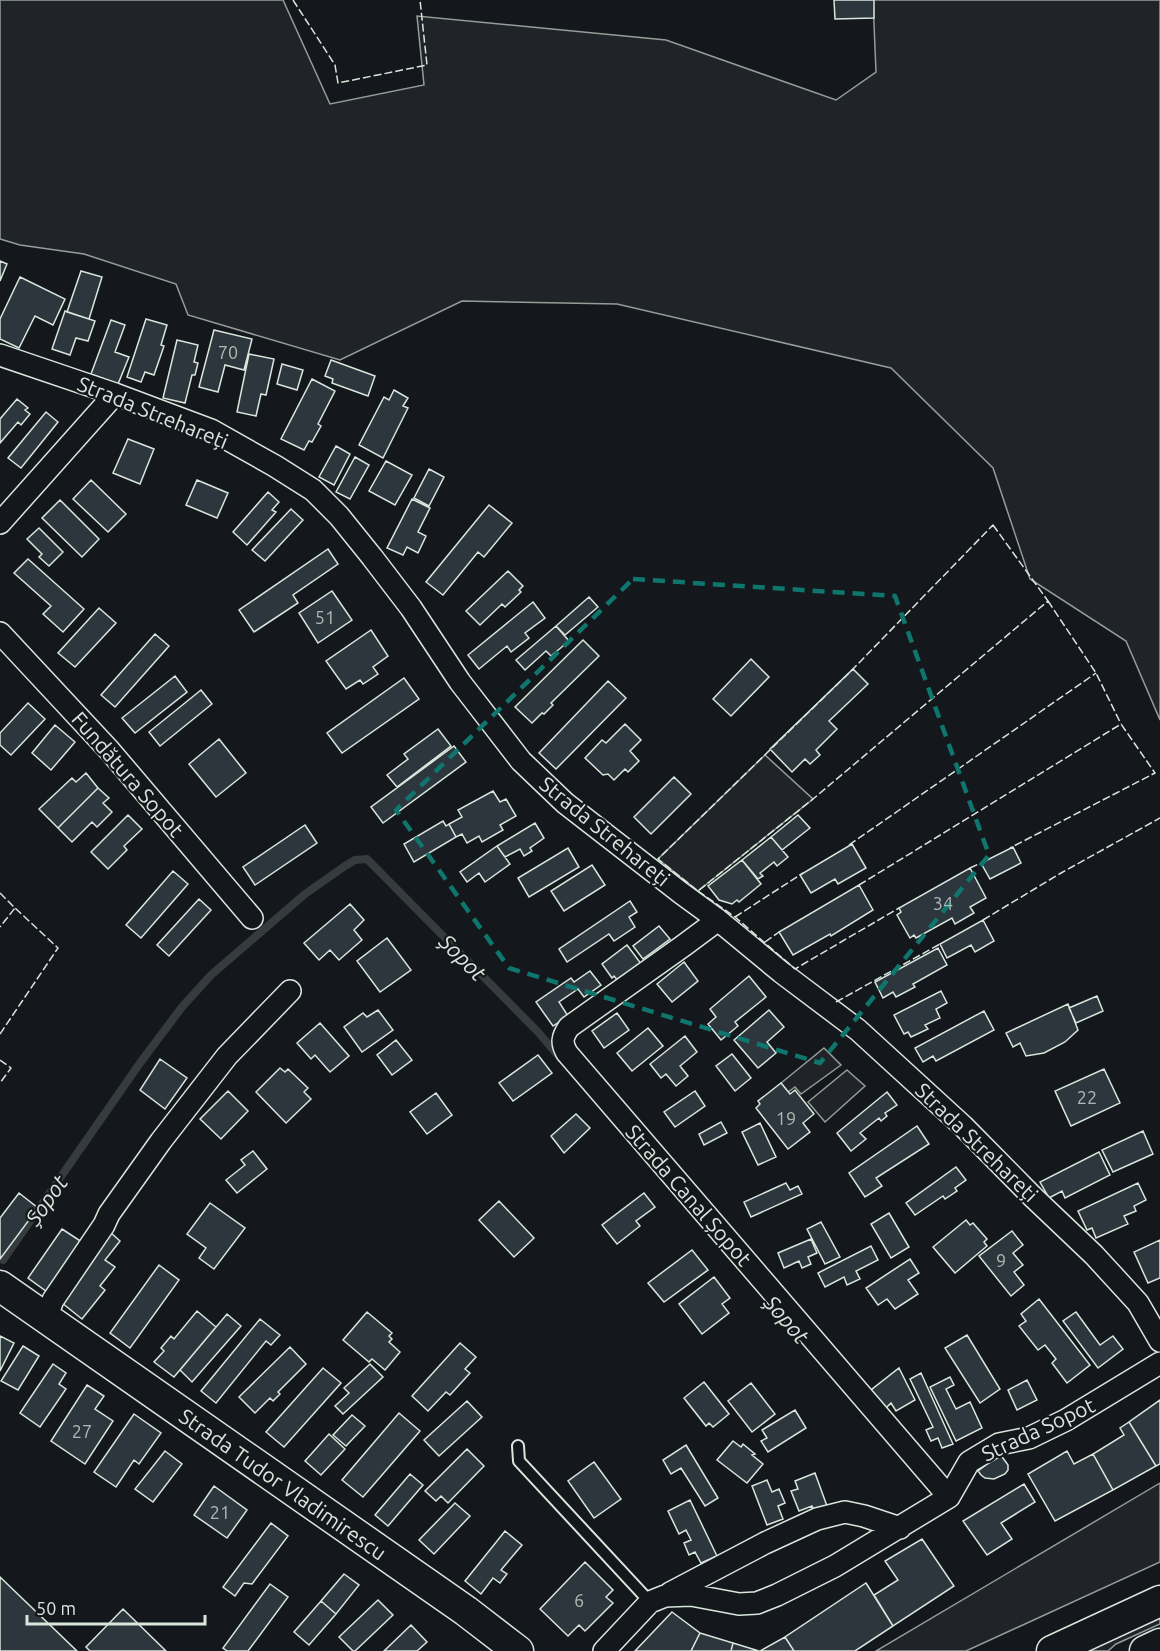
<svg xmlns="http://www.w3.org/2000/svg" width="1160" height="1651" font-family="Ubuntu,sans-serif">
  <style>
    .green { fill: #202428; stroke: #939e99; stroke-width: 1.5 }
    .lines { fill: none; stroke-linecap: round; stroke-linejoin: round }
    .stream { stroke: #363b3e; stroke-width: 8 }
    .building { fill: #2c363c; stroke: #d8e6dc; stroke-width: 1.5 }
    .service-casing { stroke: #d8e6dc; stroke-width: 14 }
    .minor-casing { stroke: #d8e6dc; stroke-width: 24 }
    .secondary-casing { stroke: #d8e6dc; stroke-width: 33 }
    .service { stroke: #14181c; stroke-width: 10 }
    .minor { stroke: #14181c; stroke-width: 21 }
    .secondary { stroke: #14181c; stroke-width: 30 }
    .fence { stroke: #d8e6dc; stroke-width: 1.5; stroke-dasharray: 8 3; stroke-linecap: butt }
    .marked { fill: none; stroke: #0f766e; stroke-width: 4.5; stroke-dasharray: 12 8; stroke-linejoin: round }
    .labels { text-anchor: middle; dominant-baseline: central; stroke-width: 4.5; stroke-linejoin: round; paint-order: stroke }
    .number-label { font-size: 18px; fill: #adbab4 }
    .street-label { font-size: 21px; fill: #d8e6dc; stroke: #14181c }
    .water-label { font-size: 22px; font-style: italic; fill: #d8e6dc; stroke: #14181c }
  </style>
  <rect width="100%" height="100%" fill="#14181c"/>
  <path class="green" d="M0,0H283L330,104L424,85L417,16L666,40L836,100L876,72L873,0H1160V720L1126,641L1030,579L993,468L891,368L617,304L462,301L340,360L188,315L176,284L84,254L20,245L0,239Z
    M765,755L813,799L698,891L658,859Z
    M824,1048L841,1065L801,1094L795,1087L788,1092L781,1083Z
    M847,1070L865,1086L825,1122L808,1102Z
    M1160,1483V1562L966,1651H876Z
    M1160,1613V1624L1116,1644L1108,1651H1080Z"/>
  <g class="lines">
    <path class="stream" d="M3,1260L140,1063L182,1007L211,975L305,894L345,866L355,860L367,859L538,1032L561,1059"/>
  </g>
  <path class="building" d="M834,0H874V18L835,19Z
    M0,261L7,264L0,281Z
    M81,271L102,277L89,319L67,312Z
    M20,277L65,299L53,325L35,316L19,348L0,339V319Z
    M65,311L95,321L88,341L76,338L70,355L52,349Z
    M146,319L167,325L161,345L164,346L154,375L145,372L141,382L127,377Z
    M111,320L125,325L115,352L129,357L118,384L91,374Z
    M214,330L252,339L244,370L225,365L218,392L199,387Z
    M177,340L198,345L194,362L198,363L195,375H192L185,403L163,398Z
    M249,354L274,359L266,395L261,394L256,416L237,412Z
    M331,360L375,376L368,396L332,383L333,379L325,376Z
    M282,364L303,370L297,390L277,384Z
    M312,379L335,391L318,424L321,426L312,442L309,441L304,450L281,439Z
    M394,390L408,398L403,406L408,408L383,458L359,445L384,397L389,400Z
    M17,399L28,408L25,410L30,414L21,425L18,422L0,443V419Z
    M46,412L58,422L21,468L8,458Z
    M128,439L154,449L140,484L113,473Z
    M336,446L350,454L334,485L319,477Z
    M355,457L369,465L350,499L336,492Z
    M386,461L412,475L395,505L369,491Z
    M429,469L444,477L429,506L414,498Z
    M91,480L126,514L108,532L73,499Z
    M197,480L228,493L217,518L186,505Z
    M268,492L279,502L272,510L276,512L247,545L233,532Z
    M412,499L430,508L418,532L426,536L418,553L407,547L403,555L387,548Z
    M60,500L99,539L82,557L42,518Z
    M489,505L512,523L484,557L478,552L443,595L426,582Z
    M291,509L303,520L265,561L252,550Z
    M39,528L63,552L49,566L39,557L42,554L27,539Z
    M328,549L338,564L293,595L298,603L254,632L239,610Z
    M28,559L84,609L63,632L43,614L51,606L14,573Z
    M508,571L523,586L519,590L521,592L505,607L502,604L480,625L466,611Z
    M332,591L352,620L318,643L299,613Z
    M589,597L598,607L565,635L556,626Z
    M533,602L545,618L525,633L529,638L511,652L507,646L479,669L468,655Z
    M99,608L116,623L75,667L58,653Z
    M556,626L569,641L551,656L546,651L525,670L516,660Z
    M371,630L388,656L373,667L378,674L363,684L360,680L346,689L326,661Z
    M155,634L169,646L115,707L101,695Z
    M583,640L599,656L551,703L553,705L544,714L542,713L532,723L515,707Z
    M751,659L769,677L731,716L713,699Z
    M853,669L868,684L829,721L837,729L816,750L820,755L810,764L805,759L792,772L770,749Z
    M175,676L187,692L135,733L122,718Z
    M404,678L419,699L342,753L327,733Z
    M608,681L626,698L556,769L539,753Z
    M201,690L212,704L160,746L149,732Z
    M28,703L45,719L11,755L0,745V733Z
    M625,724L641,740L630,751L639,761L628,772L625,769L614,780L608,774L603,775L585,758L602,740L606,743Z
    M55,725L75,742L51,770L32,753Z
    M438,729L451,746L397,787L387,775L408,759L404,754Z
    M219,739L246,773L216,797L189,764Z
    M454,746L466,762L383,823L371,807Z
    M86,773L98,788L58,828L39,809L72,778L76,782Z
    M674,777L691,794L651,834L634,817Z
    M98,788L109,798L103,803L112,812L97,827L92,822L72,842L58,828Z
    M493,791L500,802L506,799L516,816L500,825L503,830L482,842L479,836L467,843L462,834L456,837L449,824L462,817L458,810Z
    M128,815L142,829L124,846L127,850L108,869L91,852Z
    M798,815L810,828L782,850L771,837Z
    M443,821L446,826L449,824L456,837L414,862L404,844Z
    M535,823L544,838L530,848L532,851L524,856L520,849L505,857L497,846Z
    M305,825L317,843L255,885L243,867Z
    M771,837L788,857L777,866L774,862L760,873L763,876L758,879L742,860Z
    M852,844L866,868L838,884L835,879L811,893L800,875Z
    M497,846L510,864L485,882L479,873L467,882L460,872Z
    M1013,847L1021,863L990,879L981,863Z
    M568,848L579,867L529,897L518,878Z
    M742,860L761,884L739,902L737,900L732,904L719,900L708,886Z
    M592,865L605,885L564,911L551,891Z
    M970,868L986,898L970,907L974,913L955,924L952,918L916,938L914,935L910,938L897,915L901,912L899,908Z
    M173,871L188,884L141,938L126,925Z
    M859,885L873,910L831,936L830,934L793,955L779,932Z
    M199,899L211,910L169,956L157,945Z
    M630,901L637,912L629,917L635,927L614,941L609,934L567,962L559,949Z
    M350,904L364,920L354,930L362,940L339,960L330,950L319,960L304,943Z
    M983,920L994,941L975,952L971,945L947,958L940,944Z
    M659,926L670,939L643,959L633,946Z
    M387,938L411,970L380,992L357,961Z
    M627,945L642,965L619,982L614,976L612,978L602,964Z
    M938,948L947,965L913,984L915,987L896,997L893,992L883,998L875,982Z
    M684,962L698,981L672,1002L657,984Z
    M590,971L601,985L584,997L578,989L559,1002L568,1016L553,1026L536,1002L571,978L574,982Z
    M749,976L766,997L735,1022L738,1026L721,1040L708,1024L716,1017L710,1009Z
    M941,991L947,1003L936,1009L940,1018L925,1025L928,1029L911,1037L908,1032L904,1034L894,1015Z
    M1097,996L1103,1011L1076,1023L1069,1008Z
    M1068,1004L1078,1030L1065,1042L1044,1053L1026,1056L1020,1043L1013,1047L1006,1033Z
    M378,1010L393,1030L362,1052L344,1027L363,1013L367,1017Z
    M769,1010L784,1027L767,1042L776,1053L758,1068L734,1040Z
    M984,1011L994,1030L936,1061L933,1056L923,1062L915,1048Z
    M617,1013L629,1030L604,1048L592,1031Z
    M320,1023L349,1056L330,1072L315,1055L311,1059L297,1043Z
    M648,1028L663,1046L632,1071L617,1053Z
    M685,1036L697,1052L680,1066L688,1076L676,1086L666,1074L661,1078L650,1064Z
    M396,1040L412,1060L392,1075L377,1055Z
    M732,1054L751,1078L735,1091L716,1066Z
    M538,1055L552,1073L513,1101L499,1083Z
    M160,1059L187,1078L165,1109L140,1090Z
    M280,1068L285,1072L288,1069L308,1088L304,1092L311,1099L286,1123L256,1092Z
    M1104,1069L1120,1103L1071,1126L1055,1091Z
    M781,1083L790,1094L795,1090L814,1114L803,1123L810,1132L788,1149L756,1108L760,1104L758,1101Z
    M228,1091L248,1111L221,1139L200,1119Z
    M695,1091L705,1106L675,1127L664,1112Z
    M887,1092L897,1105L885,1113L887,1116L881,1121L879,1118L860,1133L866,1139L851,1151L837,1133Z
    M436,1093L452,1115L427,1134L410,1112Z
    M576,1114L590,1128L564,1153L551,1136Z
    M721,1122L727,1133L704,1145L699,1134Z
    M760,1123L776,1157L758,1165L742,1132Z
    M917,1126L929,1144L876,1178L882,1186L865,1197L849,1173Z
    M1143,1131L1153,1154L1113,1172L1102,1150Z
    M253,1151L267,1169L237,1193L226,1180L245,1165L241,1160Z
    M1099,1152L1110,1175L1065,1198L1062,1191L1049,1198L1040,1182Z
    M956,1167L966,1180L955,1188L957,1191L945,1199L943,1196L915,1215L906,1203Z
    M786,1183L790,1190L798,1186L802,1194L751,1217L744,1202Z
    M1138,1183L1146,1200L1134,1206L1136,1211L1124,1216L1128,1224L1096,1238L1092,1228L1087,1230L1078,1211Z
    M19,1193L38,1208L0,1259V1218Z
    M644,1193L655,1207L636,1221L640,1226L617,1244L602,1225Z
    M499,1201L534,1238L514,1257L479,1220Z
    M210,1203L245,1228L214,1269L199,1258L206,1248L187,1234Z
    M889,1213L909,1247L891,1258L871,1224Z
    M966,1220L970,1225L973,1223L987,1239L984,1242L987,1246L955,1273L933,1247Z
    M821,1222L840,1257L825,1264L807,1229Z
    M62,1229L85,1244L50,1294L28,1278Z
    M1012,1231L1023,1245L1013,1253L1023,1265L1014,1272L1024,1285L1011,1296L979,1256Z
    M110,1232L120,1241L105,1260L115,1267L100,1286L105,1290L82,1319L57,1299Z
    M811,1239L817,1253L808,1257L811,1264L802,1268L799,1261L784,1268L778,1253Z
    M1160,1240V1278L1148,1283L1134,1252Z
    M871,1246L878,1260L856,1271L860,1279L847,1285L844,1277L825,1287L818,1273Z
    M692,1250L708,1270L664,1302L648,1283Z
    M910,1259L919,1273L908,1280L918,1294L895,1309L887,1299L878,1305L866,1288Z
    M159,1265L179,1280L130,1348L110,1333Z
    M714,1277L730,1298L722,1304L729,1313L702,1334L679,1304Z
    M1039,1299L1090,1365L1067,1383L1052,1363L1056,1359L1045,1345L1038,1350L1019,1326L1026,1321L1021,1314Z
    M197,1311L216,1327L174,1377L154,1362L164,1351L161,1348L171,1336L174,1339Z
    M367,1312L392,1333L389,1336L392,1339L389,1342L400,1352L385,1370L372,1359L369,1362L343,1340Z
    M1076,1312L1100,1345L1113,1336L1123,1349L1098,1368L1063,1321Z
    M227,1314L241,1326L192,1382L180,1370Z
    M260,1319L280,1335L271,1345L266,1341L216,1403L201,1391Z
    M967,1335L1000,1389L980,1403L945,1348Z
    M0,1336L14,1343L0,1371Z
    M460,1343L476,1357L465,1369L470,1373L450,1395L446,1392L428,1411L412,1396Z
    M23,1346L39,1356L18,1390L1,1381Z
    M290,1347L306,1364L278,1392L280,1394L273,1401L270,1398L255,1413L239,1397Z
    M53,1364L66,1373L59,1384L66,1389L40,1427L20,1413Z
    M370,1364L383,1377L343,1414L335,1406L349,1393L344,1388Z
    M323,1368L341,1383L284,1447L266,1432Z
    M899,1368L915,1400L896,1411L891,1403L885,1409L871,1390Z
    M921,1373L953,1444L942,1448L938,1438L931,1441L926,1430L933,1427L910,1379Z
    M950,1377L954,1385L946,1389L956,1409L970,1402L982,1428L956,1441L930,1387Z
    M1027,1380L1037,1400L1017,1410L1008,1390Z
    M704,1382L729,1414L713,1427L709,1423L706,1426L684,1398Z
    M751,1383L775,1414L752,1432L728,1401Z
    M87,1385L104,1396L95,1409L113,1421L85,1464L51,1441Z
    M1160,1400V1464L1156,1466L1129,1422Z
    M467,1401L482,1417L439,1456L424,1440Z
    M795,1410L806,1428L768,1452L761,1441L767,1438L762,1430Z
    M399,1413L420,1431L363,1497L342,1480Z
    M134,1414L161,1433L139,1464L134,1460L116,1487L94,1472Z
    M352,1415L365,1426L346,1446L333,1435Z
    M1129,1422L1156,1466L1113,1490L1093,1454L1124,1435L1120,1428Z
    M329,1434L345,1449L321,1475L305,1461Z
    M733,1441L741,1447L743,1444L755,1454L752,1455L763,1464L747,1483L717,1460Z
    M686,1445L718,1498L705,1506L681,1468L671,1474L663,1460Z
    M467,1449L484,1466L448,1503L441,1496L436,1501L425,1491Z
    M165,1451L182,1464L153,1502L135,1489Z
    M1067,1451L1074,1464L1093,1454L1113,1490L1055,1521L1028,1474Z
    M1000,1454L1008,1465V1470L1005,1474L994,1479L985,1478L981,1475L978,1471Z
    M594,1462L621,1499L594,1518L568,1481Z
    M815,1473L827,1506L814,1511L812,1506L799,1511L791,1491L798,1489L795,1481Z
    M410,1474L423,1485L388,1526L375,1515Z
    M767,1480L772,1492L779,1489L785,1503L778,1506L783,1519L767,1525L752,1486Z
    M1024,1484L1035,1502L1001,1523L1012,1539L987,1555L963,1521Z
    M214,1486L247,1510L227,1538L194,1515Z
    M690,1500L717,1556L701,1563L695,1552L689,1555L684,1543L691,1540L686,1530L679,1534L668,1511Z
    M455,1503L470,1516L434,1554L419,1540Z
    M271,1523L288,1536L252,1584L244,1583L235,1596L223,1587Z
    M505,1531L522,1545L501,1570L507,1574L500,1583L493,1578L481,1594L465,1581Z
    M922,1539L954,1586L893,1626L874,1595L898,1580L885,1561Z
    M585,1562L613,1590L606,1597L613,1603L585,1631L579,1625L568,1636L540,1609Z
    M344,1574L359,1585L336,1614L321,1601Z
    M0,1577L77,1651H0Z
    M866,1583L893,1626L855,1651H794L785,1637Z
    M270,1584L288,1597L248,1651H227L223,1648Z
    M378,1600L393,1615L355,1651H353L339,1637Z
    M321,1601L336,1614L309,1645L294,1632Z
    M123,1609L166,1651H90L86,1647Z
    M672,1612L700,1633L691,1651H635Z
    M411,1625L427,1642L417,1651H384Z
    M700,1633L733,1643L731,1651H691Z
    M785,1637L794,1651H760Z
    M733,1643L759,1651H731Z"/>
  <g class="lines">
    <defs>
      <path id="service" d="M518,1446L519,1461L650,1602"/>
      <path id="minor" d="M0,355L115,394L211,430L275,466L313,490L339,516L372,557L411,608L460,682L521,761L565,803L681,893L718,920L781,972L858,1030L963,1126L1033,1197L1094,1255L1138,1303L1160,1341
        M0,523L115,394
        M0,633L110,751L252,918
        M718,920L683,946L569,1027C562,1037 561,1043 567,1053L949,1497
        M46,1318L53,1300L104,1225L109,1214L161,1141L227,1056L290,991
        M670,1593L765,1543L817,1519L845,1512L864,1516L900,1528
        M604,1651L650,1602L665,1596L691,1595L739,1604L757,1603L777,1595L835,1566L949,1497L969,1462L999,1444L1029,1438L1066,1420L1160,1363"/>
      <path id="secondary" d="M0,1286L466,1611L518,1651
        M1052,1651L1160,1601
        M1145,1651L1160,1644"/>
    </defs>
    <use href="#service" class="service-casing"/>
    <use href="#minor" class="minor-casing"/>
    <use href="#secondary" class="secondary-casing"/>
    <use href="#service" class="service"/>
    <use href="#minor" class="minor"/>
    <use href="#secondary" class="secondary"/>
    <path class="fence" d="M293,0L335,65L338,83L427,65L420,0
      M993,525L1048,601L813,799L698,891L658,859L853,669Z
      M1048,601L1096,673L1121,724
      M849,845L1096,673
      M970,868L983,862
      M859,885L1121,724L1155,773L1010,848
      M698,891L735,917L795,969L899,908
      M0,893L15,908L0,927
      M735,917L803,873
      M983,920L1061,873L1160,818
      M765,942L779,932
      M836,1002L940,944
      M0,1034L58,948L15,908
      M0,1060L11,1068L0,1083"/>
  </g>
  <path class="marked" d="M633,579L895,596L989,855L820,1063L509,968L396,810Z"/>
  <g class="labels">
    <g class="number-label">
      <text x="228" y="352">70</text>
      <text x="325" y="617">51</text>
      <text x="943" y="903">34</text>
      <text x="1087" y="1097">22</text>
      <text x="786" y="1118">19</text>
      <text x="1001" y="1260">9</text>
      <text x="82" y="1431">27</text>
      <text x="220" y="1512">21</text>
      <text x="579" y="1600">6</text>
    </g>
    <g class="street-label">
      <text transform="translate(153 412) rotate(22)">Strada Strehareți</text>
      <text transform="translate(128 774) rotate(49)">Fundătura Sopot</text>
      <text transform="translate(605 831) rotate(39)">Strada Strehareți</text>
      <text transform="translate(977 1142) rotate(44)">Strada Strehareți</text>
      <text transform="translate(689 1195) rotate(49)">Strada Canal Șopot</text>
      <text transform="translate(1038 1429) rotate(-25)">Strada Sopot</text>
      <text transform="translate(283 1484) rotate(35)">Strada Tudor Vladimirescu</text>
    </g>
    <g class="water-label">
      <text transform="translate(463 957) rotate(45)">Șopot</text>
      <text transform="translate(46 1200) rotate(-55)">Șopot</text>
      <text transform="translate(787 1319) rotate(49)">Șopot</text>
    </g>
  </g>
  <path d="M27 1615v9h178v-9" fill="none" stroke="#d8e6dc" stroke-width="3"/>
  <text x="36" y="1615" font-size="18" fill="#d8e6dc" stroke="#14181c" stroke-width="4.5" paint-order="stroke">50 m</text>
</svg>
